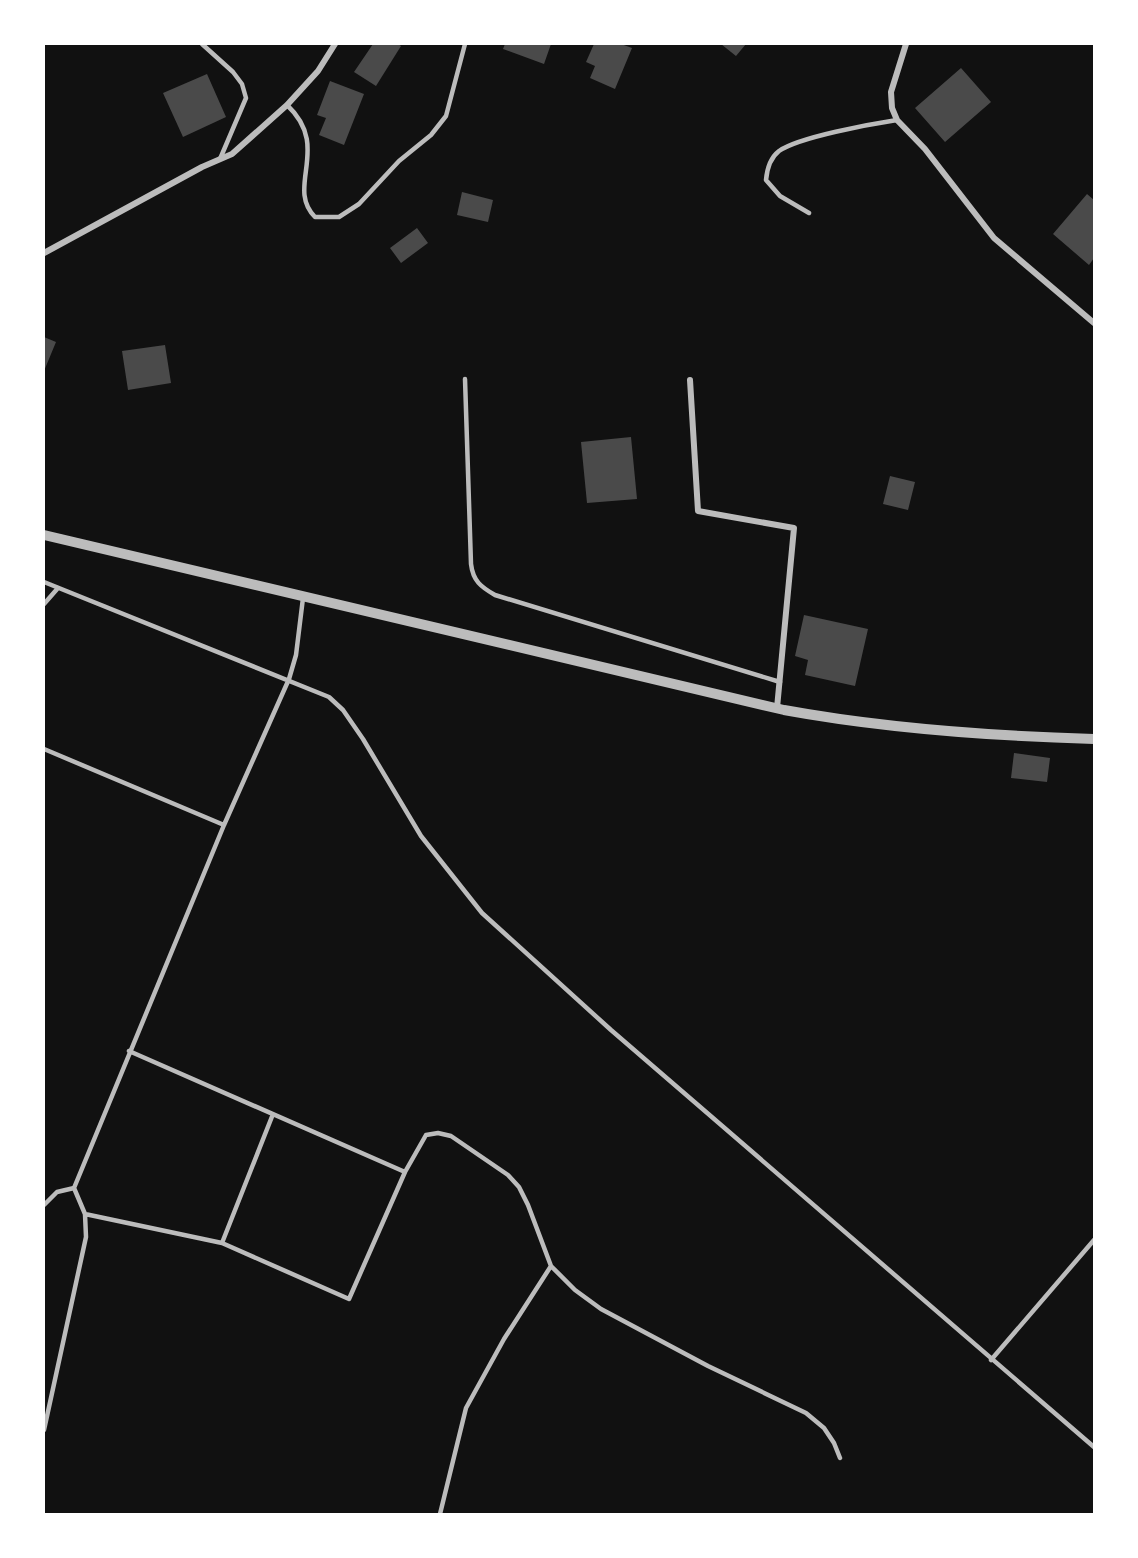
<svg xmlns="http://www.w3.org/2000/svg" width="1138" height="1558" font-family="'Archivo Narrow',sans-serif">
  <style>
    .building { fill: #4a4a4a }
    .lines { fill: none; stroke-linecap: round; stroke-linejoin: round }
    .service { stroke: #bcbcbc; stroke-width: 4.5 }
    .minor { stroke: #bcbcbc; stroke-width: 6 }
    .tertiary { stroke: #bcbcbc; stroke-width: 10 }
  </style>
  <rect width="100%" height="100%" fill="#111"/>
  <path class="building" d="M373,44H398L401,46L376,86L354,72Z
    M505,44H551L544,64L503,49Z
    M594,44H621L632,48L615,89L590,78L595,66L586,62Z
    M721,44H746L736,56Z
    M961,68L991,102L945,142L915,108Z
    M207,74L226,117L183,137L163,93Z
    M330,81L364,94L344,145L319,135L326,118L317,115Z
    M462,192L493,200L488,222L457,215Z
    M1087,194L1094,200V258L1089,265L1053,234Z
    M417,228L428,243L401,263L390,248Z
    M44,337L56,342L44,371Z
    M165,345L171,383L128,390L122,351Z
    M631,437L637,499L587,503L581,442Z
    M890,476L915,482L908,510L883,504Z
    M804,615L868,629L855,686L805,675L808,660L795,656Z
    M1014,753L1050,758L1047,782L1011,778Z"/>
  <g class="lines">
    <path class="service" d="M202,44L233,72L242,84L246,98L220,159
      M287,105C332,147 285,187 315,217H339L359,204L399,161L431,135L446,116L465,44
      M809,213L780,196L766,180C767,169 770,158 779,151C799,137 871,124 897,120
      M465,379L471,564C473,581 481,587 495,595L780,682
      M44,582L329,697L343,710L363,739L421,836L482,913L611,1030L1094,1447
      M44,604L58,588
      M44,749L224,825
      M405,1172L426,1135L438,1133L451,1136L508,1175L519,1187L528,1205L551,1266L575,1290L601,1309L708,1366L806,1413L824,1428L834,1443L840,1458
      M44,1205L57,1192L74,1188
      M85,1214L222,1243L349,1299L405,1172L129,1051
      M222,1243L273,1114
      M991,1360L1094,1240
      M44,1430L86,1237L85,1214L74,1188L224,825L289,679L296,655L303,598
      M440,1514L466,1408L504,1339L551,1266"/>
    <path class="minor" d="M906,44L891,92L892,108L897,120L925,149L994,238L1094,323
      M44,253L202,167L232,154L287,105L318,71L335,44
      M690,380L698,511L794,528L777,708"/>
    <path class="tertiary" d="M44,535L784,710C888,729 990,736 1094,739"/>
  </g>
  <rect width="1138" height="1558" fill="none" stroke="#ffffff" stroke-width="90"/>
</svg>
